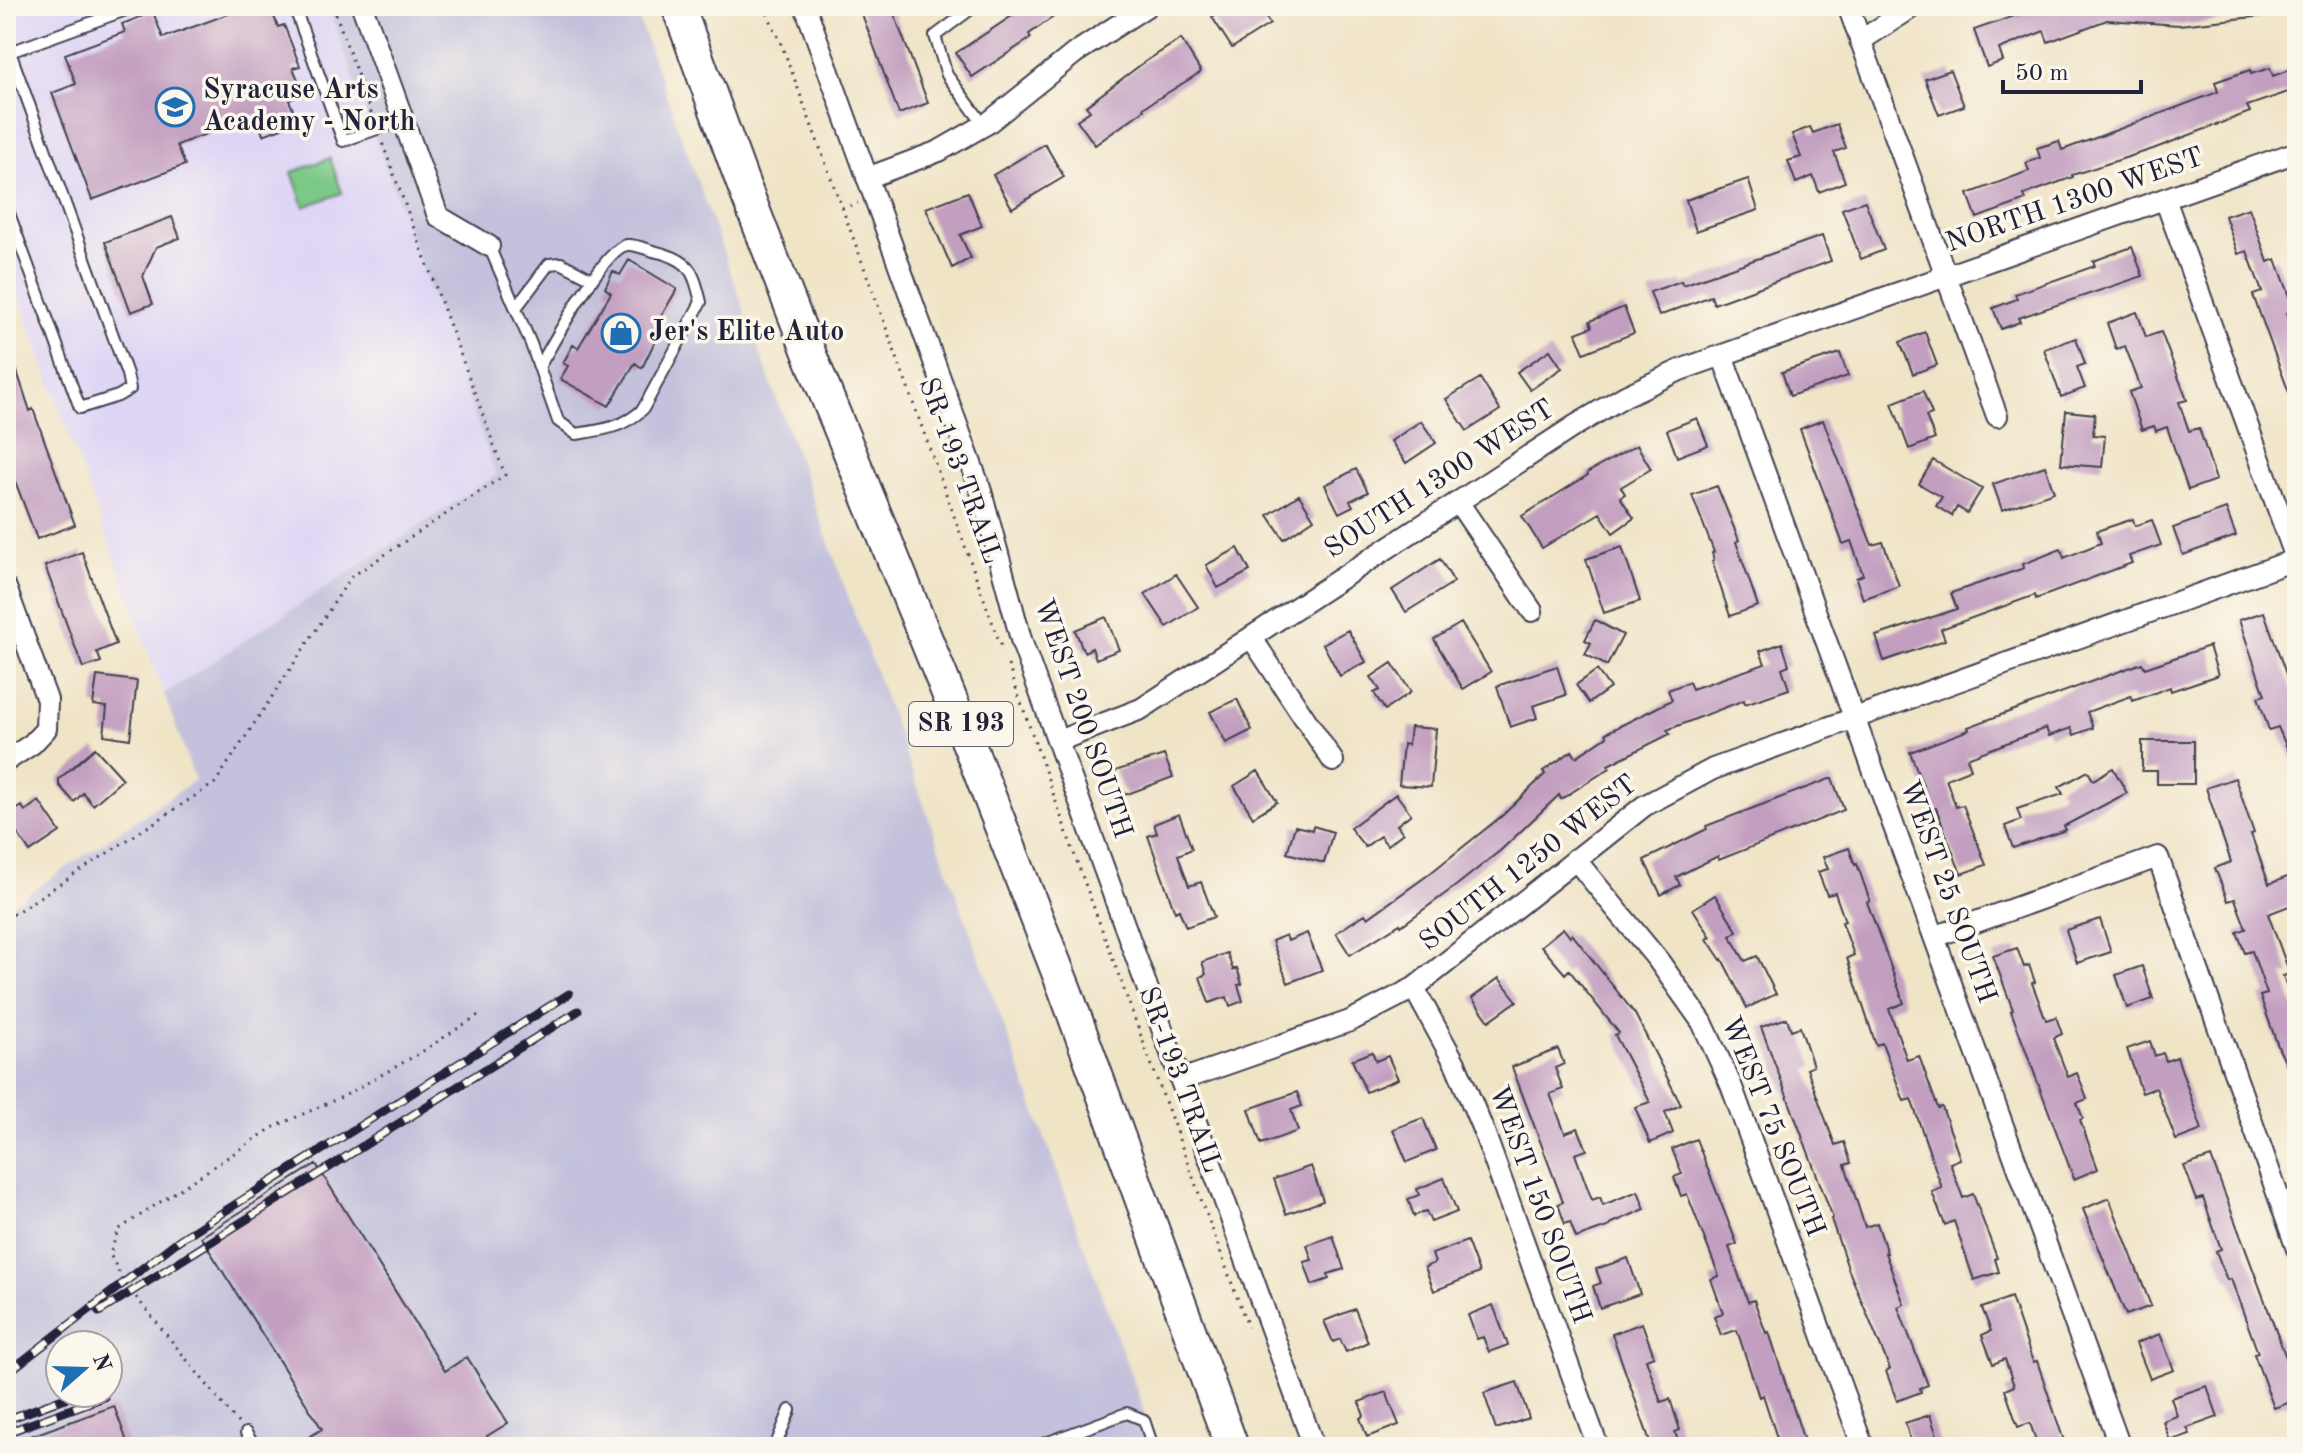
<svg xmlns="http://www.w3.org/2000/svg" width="2303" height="1453" font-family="'Old Standard TT',serif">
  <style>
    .built { fill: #dfd5f5 }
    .industrial { fill: #c3c1db; fill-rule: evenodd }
    .green { fill: #7cc887; stroke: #4f7561; stroke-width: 2 }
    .building { fill: #c29fc0 }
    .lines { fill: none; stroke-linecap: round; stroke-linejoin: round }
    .service-casing { stroke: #413f50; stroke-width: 14 }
    .minor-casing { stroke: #413f50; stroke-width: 24 }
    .primary-casing { stroke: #413f50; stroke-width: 36 }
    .path { stroke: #413f50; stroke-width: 3; stroke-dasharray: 2 6; stroke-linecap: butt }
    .service { stroke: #fff; stroke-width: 10 }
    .minor { stroke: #fff; stroke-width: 20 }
    .primary { stroke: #fff; stroke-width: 32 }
    .rail-casing { stroke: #22223b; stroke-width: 9 }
    .rail { stroke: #fbf7ec; stroke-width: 6; stroke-dasharray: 18; stroke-linecap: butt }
    .labels { text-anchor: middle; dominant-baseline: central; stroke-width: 7; stroke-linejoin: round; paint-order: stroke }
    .shield { fill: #fbf7ec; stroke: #636270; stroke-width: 2 }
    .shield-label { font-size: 26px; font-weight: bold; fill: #22223b }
    .poi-label { font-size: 28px; font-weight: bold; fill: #22223b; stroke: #fbf7ec; text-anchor: start }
    .street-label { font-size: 28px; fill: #22223b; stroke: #fbf7ec }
  </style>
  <rect width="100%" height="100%" fill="#fbf7ec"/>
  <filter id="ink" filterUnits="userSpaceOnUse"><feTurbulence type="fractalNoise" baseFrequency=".0125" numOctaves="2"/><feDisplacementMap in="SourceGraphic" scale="16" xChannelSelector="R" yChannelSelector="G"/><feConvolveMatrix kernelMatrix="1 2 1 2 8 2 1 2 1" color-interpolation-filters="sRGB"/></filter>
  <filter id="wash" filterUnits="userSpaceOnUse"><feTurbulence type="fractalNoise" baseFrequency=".006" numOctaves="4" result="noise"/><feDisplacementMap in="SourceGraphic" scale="32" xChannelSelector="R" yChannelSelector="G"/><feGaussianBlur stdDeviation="1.8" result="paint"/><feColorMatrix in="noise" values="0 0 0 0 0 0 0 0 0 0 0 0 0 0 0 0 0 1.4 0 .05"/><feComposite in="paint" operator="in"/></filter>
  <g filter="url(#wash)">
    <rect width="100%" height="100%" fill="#f0e4c7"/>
    <path class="built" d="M6,6H328L496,475L164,694L6,262Z"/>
    <path class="industrial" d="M328,6H634L1157,1447H6V909L195,780L164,694L496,475ZM60,1345H108V1393H60Z"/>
    <path class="green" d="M330,158L342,193L304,207L292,172Z"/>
    <g id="blocks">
      <path class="building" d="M250,6H270L278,27L284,25L300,66L293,68L304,94L289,100L298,122L263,135L256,115L177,145L185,165L92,200L52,93L76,84L65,54L125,32L122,24L153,12L163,38Z
        M859,6H891L928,103L899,114Z
        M1027,6H1069L1029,34L1031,38L972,77L956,53Z
        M1230,6H1259L1270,24L1232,48L1212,17Z
        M2043,6H2262L2263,16L2179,25L2107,20L2048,42L2044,31L1999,49L2003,61L1987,67L1974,30Z
        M1181,39L1201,72L1143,108L1144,110L1095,145L1077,120L1090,111L1086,106L1143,63Z
        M2297,67V89L2247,106L2250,112L2153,149L2072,175L2073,177L2024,195L2026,200L1977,218L1968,194L2029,171L2026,163L2040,158L2037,148L2059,141L2062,150L2090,140L2218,92L2215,82L2250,70L2251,74L2270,68L2273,76Z
        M1950,70L1964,106L1939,115L1925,79Z
        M1837,124L1846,148L1834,152L1845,182L1819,192L1813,176L1796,183L1788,161L1801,157L1792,134L1810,127L1813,133Z
        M1045,144L1064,177L1012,208L993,175Z
        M1748,179L1758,210L1696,231L1686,200Z
        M968,192L982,226L960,235L971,258L952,268L926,208Z
        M1865,201L1884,250L1861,259L1842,209Z
        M2249,208L2268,262L2276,259L2295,310L2287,313L2297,341V409H2295L2253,295L2262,292L2247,251L2238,254L2225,216Z
        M172,217L180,238L156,247L143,276L153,304L131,312L105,242Z
        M1822,236L1831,261L1714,304L1711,296L1659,316L1650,292L1681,281L1683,285Z
        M2132,247L2143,276L2018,318L2020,322L2001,329L1993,308L2017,299L2015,294L2095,266L2093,261Z
        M629,260L677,289L652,332L658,335L642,368L635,363L609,406L560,379L568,366L563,363L573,345L578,348L611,293L605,288L613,271L620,275Z
        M1624,307L1634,333L1584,353L1576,333L1592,327L1590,321Z
        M2137,312L2146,337L2161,332L2187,400L2179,402L2189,431L2199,428L2216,480L2188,490L2167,427L2156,431L2154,426L2142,430L2129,392L2141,388L2125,346L2116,349L2107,323Z
        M1925,332L1937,365L1913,374L1900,342Z
        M2076,338L2085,364L2077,367L2085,388L2061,397L2044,349Z
        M6,347H9L30,411L33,409L75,525L37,539L6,457Z
        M1550,350L1562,368L1530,390L1517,372Z
        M1840,353L1848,376L1790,396L1782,372Z
        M1480,378L1500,410L1467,431L1446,399Z
        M1923,391L1932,414L1926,416L1935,439L1909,449L1892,403Z
        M2066,411L2095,414L2093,435L2105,436L2102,467L2061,464Z
        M1697,418L1708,445L1677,457L1667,430Z
        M1823,420L1872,545L1883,542L1899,586L1863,599L1856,578L1863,575L1851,541L1843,544L1800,429Z
        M1421,421L1436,443L1406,463L1391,441Z
        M1637,445L1651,469L1621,487L1625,494L1620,497L1634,518L1613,533L1600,513L1542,548L1522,516L1588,475L1587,473Z
        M1933,460L1982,489L1967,513L1957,507L1952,516L1936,506L1942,497L1919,484Z
        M2045,466L2054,492L2002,510L1993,484Z
        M1356,469L1368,492L1350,501L1353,506L1339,513L1325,485Z
        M1717,486L1739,540L1736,542L1758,606L1730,616L1712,561L1714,560L1712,553L1714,552L1692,495Z
        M1299,495L1314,519L1284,539L1268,515Z
        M2226,509L2236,536L2183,555L2173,528Z
        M2133,519L2135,526L2152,520L2161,545L2129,556L2132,563L2036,599L2035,595L1941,629L1945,640L1884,661L1876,636L1957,609L1951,593L2024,568L2023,564L2061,549L2064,558L2101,543L2097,531Z
        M1622,547L1640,601L1604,613L1586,559Z
        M1238,548L1250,571L1218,588L1206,565Z
        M82,552L116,644L97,652L101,662L83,668L45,566Z
        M1440,559L1454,582L1406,612L1392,590Z
        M1176,574L1198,607L1167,627L1145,594Z
        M2264,612L2297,705V771L2278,727L2269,730L2258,697L2265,695L2239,620Z
        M1106,617L1119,650L1096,659L1092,648L1084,652L1075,630Z
        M1595,620L1623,635L1607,666L1585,654L1591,643L1585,640Z
        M1461,623L1491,672L1463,689L1434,639Z
        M1348,630L1366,662L1340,676L1323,644Z
        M1782,643L1789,665L1782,668L1789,689L1745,704L1744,700L1667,730L1670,734L1608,765L1610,768L1561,799L1559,795L1501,850L1457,885L1401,926L1400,924L1350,955L1336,933L1365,914L1368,918L1428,875L1503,815L1545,774L1543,771L1572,751L1576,757L1607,736L1606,733L1672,700L1668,690L1689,682L1692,689L1765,664L1760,651Z
        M2209,646L2218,675L2171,691L2170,687L2133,701L2131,696L2087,712L2093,728L2074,735L2071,728L2049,736L2046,728L1967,758L1971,769L1946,779L1956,807L1963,805L1986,865L1961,874L1936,808L1932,809L1910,752L1969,730L1968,727L2142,663L2145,668Z
        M1392,663L1411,692L1385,710L1374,693L1380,690L1371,677Z
        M1557,666L1566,695L1533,706L1537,718L1510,727L1497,686Z
        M1597,670L1610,688L1589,703L1576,685Z
        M97,676L137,681L130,739L104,735L107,707L93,705Z
        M1237,699L1252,730L1226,743L1210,712Z
        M1410,727L1436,729L1431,787L1399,785L1403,744L1408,745Z
        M2142,741H2194V784H2157V771H2142Z
        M95,748L123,779L93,805L83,793L74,802L59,785V779Z
        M1164,755L1173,777L1125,795L1115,771Z
        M2113,768L2127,793L2064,826L2066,830L2013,848L2005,826L2021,820L2017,809L2063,794L2059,787L2088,771L2093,780Z
        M1258,771L1277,802L1253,817L1234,786Z
        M1832,778L1844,810L1719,860L1718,856L1676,877L1680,885L1661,895L1644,860L1707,829L1706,826Z
        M2235,778L2254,833L2251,834L2269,884L2290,876L2297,894V903L2268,914L2290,974L2283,976L2297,1015V1088L2279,1049L2260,996L2267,994L2252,951L2245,953L2237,932L2246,929L2235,899L2228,901L2215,868L2231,862L2206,788Z
        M1396,794L1411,814L1397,825L1403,833L1387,845L1380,836L1365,847L1350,828Z
        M39,801L60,832L30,852L6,816L22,806L25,811Z
        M1179,814L1192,849L1178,855L1189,886L1201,882L1214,917L1186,927L1179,910L1175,912L1148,836L1157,833L1154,824Z
        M1295,826L1312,830L1313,826L1333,832L1324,863L1287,853Z
        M1849,848L1855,865L1857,864L1870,901L1867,902L1904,1003L1889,1009L1907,1060L1919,1056L1938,1108L1942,1107L1960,1159L1950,1163L1963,1198L1973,1194L1997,1258L1995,1259L1999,1272L1974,1280L1954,1221L1945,1225L1932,1192L1942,1188L1911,1099L1904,1101L1882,1043L1876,1045L1847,958L1854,955L1842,922L1845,921L1835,893L1827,895L1818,872L1828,869L1823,857Z
        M1715,895L1737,931L1730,936L1745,961L1757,956L1776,994L1747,1008L1722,959L1721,960L1707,939L1711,937L1693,909Z
        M2100,919L2111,952L2077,963L2066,930Z
        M1563,928L1570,937L1572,934L1635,1014L1681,1105L1665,1112L1673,1133L1650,1143L1635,1107L1650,1102L1615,1035L1619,1033L1569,970L1565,974L1541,946Z
        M1307,933L1322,970L1288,983L1272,941L1286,935L1288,941Z
        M2017,948L2024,967L2029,965L2035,982L2032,983L2046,1020L2056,1017L2062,1034L2053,1038L2068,1077L2077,1073L2087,1099L2077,1103L2083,1118L2080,1120L2098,1169L2074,1179L2011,1011L2013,1010L1993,956Z
        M1227,953L1233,970L1237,968L1242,984L1238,985L1243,1001L1230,1006L1227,997L1209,1003L1200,977L1206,974L1202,962Z
        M2142,966L2153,999L2127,1008L2116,975Z
        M1499,978L1517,1001L1489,1021L1472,998Z
        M1787,1018L1791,1030L1800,1027L1813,1066L1807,1069L1835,1145L1844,1142L1851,1163L1845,1165L1865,1227L1877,1223L1887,1253H1885L1904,1304L1898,1307L1928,1385L1920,1388L1921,1392L1897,1401L1886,1371L1890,1369L1849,1271L1831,1219L1833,1218L1761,1027Z
        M2150,1041L2155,1056L2163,1053L2166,1061L2177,1057L2202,1130L2176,1140L2156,1088L2142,1093L2127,1049Z
        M1558,1049L1564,1064L1555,1068L1563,1089L1550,1094L1565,1133L1578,1128L1587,1150L1575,1154L1592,1200L1600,1197L1603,1205L1638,1191L1645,1209L1610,1224V1226L1576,1238L1570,1222L1565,1224L1558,1204L1563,1202L1512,1067Z
        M1372,1052L1376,1061L1388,1056L1398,1079L1366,1092L1352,1060Z
        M1297,1092L1302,1106L1291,1110L1298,1131L1261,1144L1249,1109Z
        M1423,1118L1436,1150L1407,1162L1393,1129Z
        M1696,1139L1737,1244L1729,1247L1748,1302L1754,1300L1766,1333L1769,1332L1806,1447H1780L1763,1395L1759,1397L1737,1330L1721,1335L1714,1316L1723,1313L1711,1279L1719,1276L1687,1194L1681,1196L1674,1177L1682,1174L1672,1149Z
        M2211,1157L2297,1387V1400L2274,1408L2254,1354L2258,1353L2231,1279L2227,1280L2216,1251L2221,1249L2203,1198L2197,1200L2184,1166Z
        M316,1164L445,1371L467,1357L508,1423L487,1436L493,1447H293L322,1429L201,1237Z
        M1311,1166L1323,1201L1286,1214L1274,1179Z
        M1444,1178L1457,1212L1431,1222L1426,1211L1414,1216L1408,1199L1419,1195L1417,1189Z
        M2109,1198L2151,1306L2126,1315L2083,1209Z
        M1333,1236L1344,1269L1328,1274L1329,1279L1312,1285L1304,1262L1312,1260L1307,1245Z
        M1467,1241L1479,1273L1434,1291L1425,1267L1435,1263L1432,1254Z
        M1628,1258L1640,1294L1600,1308L1593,1286L1601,1283L1596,1269Z
        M2011,1297L2033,1362L2037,1361L2066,1447H2038L2030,1423L2018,1427L2005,1390L2014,1386L2005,1359L1993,1364L1982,1335L1991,1331L1982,1308Z
        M1493,1305L1508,1345L1489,1352L1483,1337L1477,1339L1468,1315Z
        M1355,1309L1368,1342L1346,1352L1340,1339L1333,1342L1324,1321Z
        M1642,1323L1654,1356L1646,1359L1661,1402L1670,1399L1680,1430L1675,1432L1680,1447H1652L1612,1334Z
        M2160,1334L2174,1370L2150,1379L2136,1343Z
        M1517,1382L1529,1418L1496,1429L1484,1393Z
        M2207,1386L2218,1417L2187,1428L2190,1434L2170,1441L2163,1421L2177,1416L2171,1398Z
        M1386,1392L1399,1425L1367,1437L1360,1418L1364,1416L1359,1402Z
        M114,1406L129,1447H6V1445Z
        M1930,1415L1941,1447H1913L1905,1423Z"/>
    </g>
  </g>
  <g filter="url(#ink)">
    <use href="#blocks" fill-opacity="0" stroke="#413f50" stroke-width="2"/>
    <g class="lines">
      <defs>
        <path id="service" d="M294,6L343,141L403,120
          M975,6L935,36L947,75L984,125
          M6,205L80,408L118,396L130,389L127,374L10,52L137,6
          M489,246L531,344L558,421L576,434C602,430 623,428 643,409L701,302C693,270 690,260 657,252C648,250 636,244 627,245C604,248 553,344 539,367
          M516,308L549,264L561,263L592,279
          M246,1433L255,1447
          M775,1447L790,1410
          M1035,1447L1127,1413L1144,1420L1153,1447"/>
        <path id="minor" d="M362,6L438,216L489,246
          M805,6L981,491L1022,643L1314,1447
          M1848,6L1997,416
          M1860,41L1914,6
          M867,178L939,151L988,123L1075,53L1147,6
          M2165,199L2297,561
          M1722,355L2120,1447
          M1458,502L1532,611
          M6,588L47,700L46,729L32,744L6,761
          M1251,637L1333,761
          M1058,741L1141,709L1576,425L1625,396L1680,370L2297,152
          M1575,859L1658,960L1702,1022L1731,1085L1863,1447
          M1934,937L2158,857L2297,1249
          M1414,988L1456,1065L1484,1132L1598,1447
          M1181,1080L1350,1021L1414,988L1644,806L1713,769L2297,559"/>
        <path id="primary" d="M678,6L742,181L810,355L970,747L1065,990L1232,1447"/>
      </defs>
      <use href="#service" class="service-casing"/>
      <use href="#minor" class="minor-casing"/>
      <use href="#primary" class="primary-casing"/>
      <path class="path" d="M333,6L372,116
        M764,6L783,48L875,297L1001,646
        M842,208L858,203
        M1008,665L1076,859L1248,1327
        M6,919L215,783L351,577L505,475L382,142
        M238,1423L123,1281L110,1254L118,1230L272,1128L344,1096L420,1053L480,1014"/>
      <use href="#service" class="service"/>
      <use href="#minor" class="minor"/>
      <use href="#primary" class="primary"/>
      <defs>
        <path id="rail" d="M99,1312L578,1011
          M6,1374L179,1240L569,994
          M6,1420L79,1393
          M6,1433L104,1397"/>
      </defs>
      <use href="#rail" class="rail-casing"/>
      <use href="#rail" class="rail"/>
    </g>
  </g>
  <defs>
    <symbol id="school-ring" viewBox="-11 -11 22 22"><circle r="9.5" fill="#fbf7ec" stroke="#1f6fb2" stroke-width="1.5"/><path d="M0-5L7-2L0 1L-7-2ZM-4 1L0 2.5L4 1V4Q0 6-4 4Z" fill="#1f6fb2"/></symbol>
    <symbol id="shop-ring" viewBox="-11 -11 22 22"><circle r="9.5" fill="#fbf7ec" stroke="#1f6fb2" stroke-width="1.5"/><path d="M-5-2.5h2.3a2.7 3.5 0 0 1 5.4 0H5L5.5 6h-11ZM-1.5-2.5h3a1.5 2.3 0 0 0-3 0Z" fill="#1f6fb2"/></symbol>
  </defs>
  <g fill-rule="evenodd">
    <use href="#school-ring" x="153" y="85" width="44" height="44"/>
    <use href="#shop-ring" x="599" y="311" width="44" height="44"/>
  </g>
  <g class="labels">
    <rect class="shield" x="909" y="702" width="104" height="44" rx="6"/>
    <g class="shield-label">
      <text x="961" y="724">SR 193</text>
    </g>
    <g class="poi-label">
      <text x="203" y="91">Syracuse Arts<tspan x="203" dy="32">Academy - North</tspan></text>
      <text x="649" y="333">Jer's Elite Auto</text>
    </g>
    <g class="street-label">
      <text transform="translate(2075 201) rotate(-19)">NORTH 1300 WEST</text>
      <text transform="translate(959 471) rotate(70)">SR-193 TRAIL</text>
      <text transform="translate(1440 480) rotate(-33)">SOUTH 1300 WEST</text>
      <text transform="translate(1082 719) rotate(71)">WEST 200 SOUTH</text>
      <text transform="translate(1529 864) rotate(-38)">SOUTH 1250 WEST</text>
      <text transform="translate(1947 892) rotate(70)">WEST 25 SOUTH</text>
      <text transform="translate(1179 1080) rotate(70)">SR-193 TRAIL</text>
      <text transform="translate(1772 1127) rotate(68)">WEST 75 SOUTH</text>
      <text transform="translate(1539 1205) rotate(70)">WEST 150 SOUTH</text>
    </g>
  </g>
  <rect width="2303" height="1453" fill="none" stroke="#fbf7ec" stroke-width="32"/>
  <g transform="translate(84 1369) rotate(70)"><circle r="38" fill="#fbf7ec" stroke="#a4a2a5" stroke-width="2"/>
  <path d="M0-6L14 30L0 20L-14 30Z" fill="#1f6fb2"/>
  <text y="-12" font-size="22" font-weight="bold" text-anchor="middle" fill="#22223b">N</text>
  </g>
  <path d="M2003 80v12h138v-12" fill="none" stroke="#22223b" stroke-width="4"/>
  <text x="2015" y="80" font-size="24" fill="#22223b" stroke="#fbf7ec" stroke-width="6" paint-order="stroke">50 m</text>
</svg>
